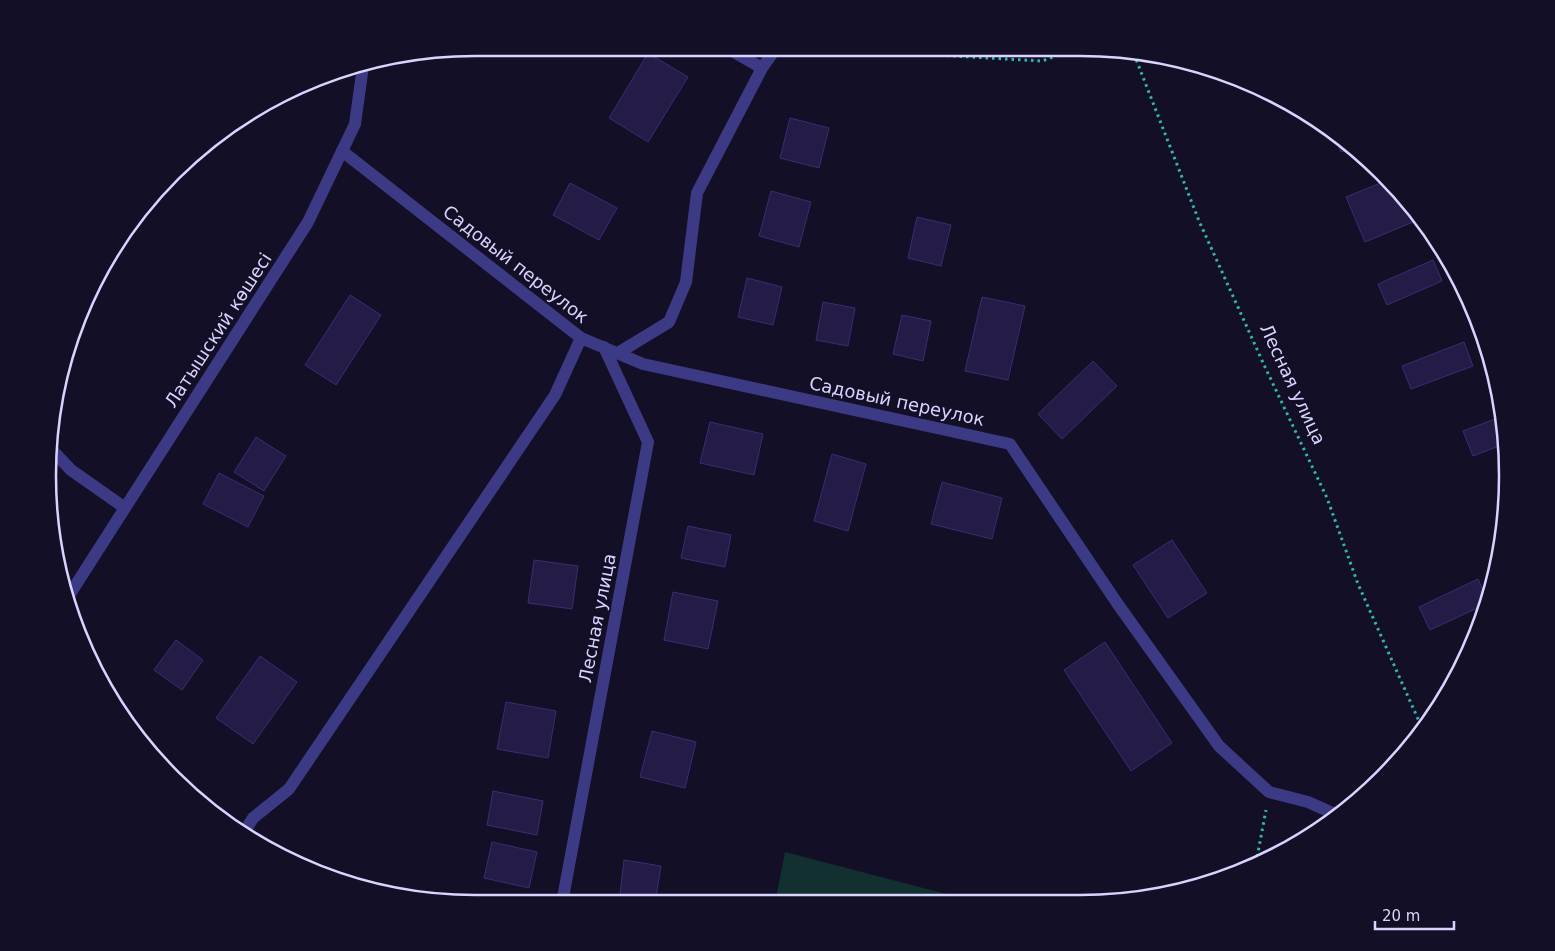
<svg xmlns="http://www.w3.org/2000/svg" width="1555" height="951" font-family="'DejaVu Sans',sans-serif">
  <style>
    .green { fill: #12302f }
    .building { fill: #241b47; stroke: #3b2d73 }
    .lines { fill: none; stroke-linecap: round; stroke-linejoin: round }
    .path { stroke: #2fb8b0; stroke-width: 3; stroke-dasharray: 2.5 4; stroke-linecap: butt }
    .minor { stroke: #3d3a85; stroke-width: 12 }
    .tertiary { stroke: #3d3a85; stroke-width: 12 }
    .labels { text-anchor: middle; dominant-baseline: central; stroke-width: 4; stroke-linejoin: round; paint-order: stroke }
    .street-label { font-size: 18px; fill: #d9d4ff; stroke: #130f26 }
    .rim { fill: none; stroke: #d9d4ff; stroke-width: 2.5 }
  </style>
  <rect width="100%" height="100%" fill="#130f26"/>
  <path class="green" d="M785,852L981,903H775Z"/>
  <path class="building" d="M648,53L688,77L648,142L609,118Z
    M790,118L829,128L819,168L780,158Z
    M1333,132L1352,148L1341,152Z
    M1388,180L1403,198L1413,222L1365,242L1346,197Z
    M570,183L617,208L599,240L553,215Z
    M771,191L811,202L799,247L759,236Z
    M917,217L951,225L941,266L908,258Z
    M1433,260L1442,281L1387,305L1378,284Z
    M747,278L782,287L773,325L738,317Z
    M350,295L381,315L336,385L305,365Z
    M982,297L1025,306L1008,380L965,371Z
    M823,302L855,308L848,346L816,340Z
    M902,315L931,321L923,361L893,354Z
    M1464,342L1473,366L1411,389L1402,366Z
    M1093,361L1117,386L1062,439L1038,414Z
    M1495,419L1504,444L1473,456L1463,431Z
    M710,422L763,434L754,475L700,463Z
    M256,437L286,456L264,491L234,472Z
    M832,454L866,464L848,531L814,521Z
    M219,473L264,496L248,527L203,504Z
    M942,482L1002,498L992,539L931,524Z
    M688,526L731,535L725,567L681,558Z
    M1172,540L1207,593L1168,618L1133,565Z
    M534,560L578,566L572,609L528,603Z
    M1478,579L1487,599L1486,604L1430,630L1419,607Z
    M673,592L718,601L708,649L664,640Z
    M176,640L203,660L182,690L154,670Z
    M1105,642L1172,743L1131,771L1064,670Z
    M260,656L297,682L253,744L216,718Z
    M506,702L556,711L548,758L497,749Z
    M652,731L696,742L685,788L640,777Z
    M493,791L543,801L537,835L487,825Z
    M492,842L537,852L529,888L484,878Z
    M624,860L661,866L655,903H619Z"/>
  <g class="lines">
    <path class="path" d="M869,48L937,55L1042,61L1078,48
      M1134,54L1199,221L1265,367L1327,498L1358,584L1422,728
      M1256,863L1266,810"/>
    <path class="minor" d="M727,48L762,68
      M342,151L581,338L643,364L1010,444L1117,603L1219,746L1269,792L1308,802L1337,815
      M618,353L669,322L686,282L697,193L762,68L776,48
      M52,450L71,470L125,508
      M243,834L253,818L289,789L555,395L581,338
      M562,903L648,442L604,347"/>
    <path class="tertiary" d="M68,597L308,222L355,124L363,66"/>
  </g>
  <g class="labels">
    <g class="street-label">
      <text transform="translate(516 264) rotate(38)">Садовый переулок</text>
      <text transform="translate(218 330) rotate(-57)">Латышский көшесі</text>
      <text transform="translate(1293 384) rotate(65)">Лесная улица</text>
      <text transform="translate(897 401) rotate(12)">Садовый переулок</text>
      <text transform="translate(597 618) rotate(-79)">Лесная улица</text>
    </g>
  </g>
  <path d="M0 0H1555V951H0ZM475 56H1080A419 419 0 0 1 1499 475V476A419 419 0 0 1 1080 895H475A419 419 0 0 1 56 476V475A419 419 0 0 1 475 56Z" fill="#130f26" fill-rule="evenodd"/>
  <path class="rim" d="M475 56H1080A419 419 0 0 1 1499 475V476A419 419 0 0 1 1080 895H475A419 419 0 0 1 56 476V475A419 419 0 0 1 475 56Z"/>
  <path d="M1375 921v8h79v-8" fill="none" stroke="#d9d4ff" stroke-width="2.5"/>
  <text x="1382" y="921" font-size="15" fill="#d9d4ff" stroke="#130f26" stroke-width="4" paint-order="stroke">20 m</text>
</svg>
